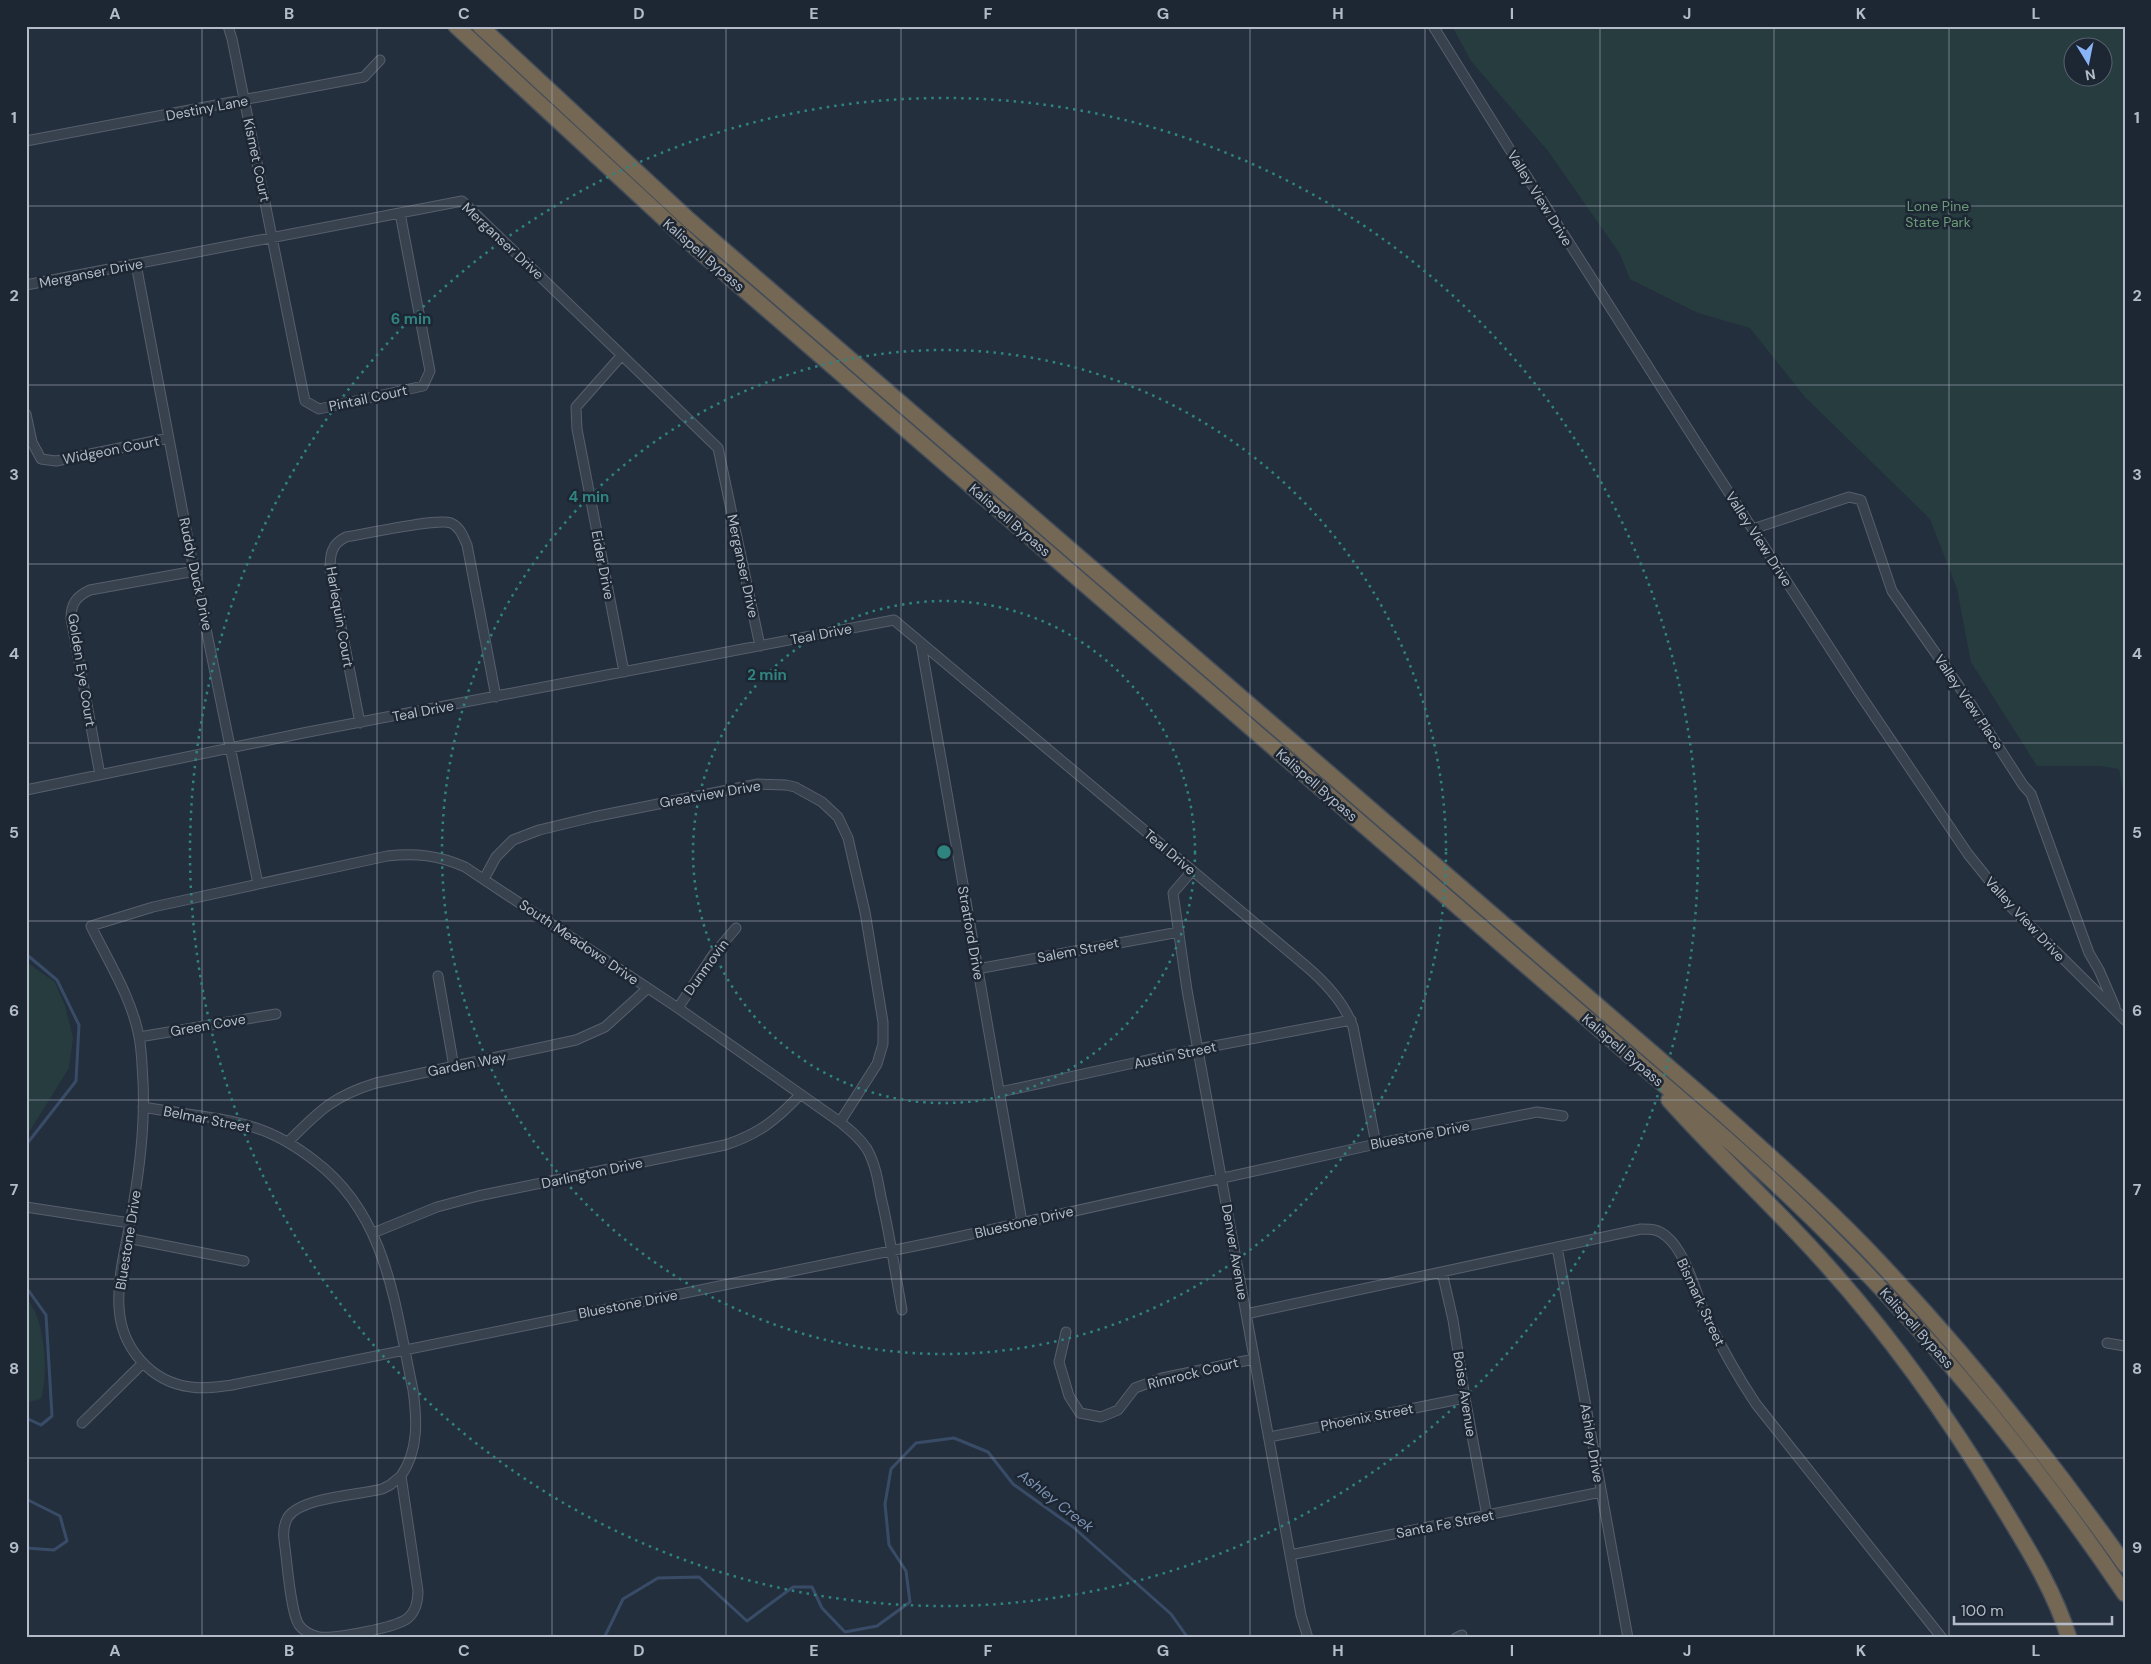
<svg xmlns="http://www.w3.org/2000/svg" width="2151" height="1664" font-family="'DM Sans',sans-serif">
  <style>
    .green { fill: #263c3f; fill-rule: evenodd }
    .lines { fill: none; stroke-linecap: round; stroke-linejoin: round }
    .stream { stroke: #394c67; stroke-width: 3 }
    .street-casing { stroke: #565f6c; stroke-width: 11 }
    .highway-casing { stroke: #434c59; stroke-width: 18 }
    .street { stroke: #38414e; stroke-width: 9 }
    .highway { stroke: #746855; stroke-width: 15 }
    .grid { fill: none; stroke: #b4bcc9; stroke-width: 1; stroke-opacity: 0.55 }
    .ring { fill: none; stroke: #308480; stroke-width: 2.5; stroke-dasharray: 2.5 5 }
    .labels { text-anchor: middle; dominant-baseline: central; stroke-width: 5; stroke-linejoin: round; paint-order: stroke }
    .street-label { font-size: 14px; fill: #b4bcc9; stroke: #1d2633 }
    .park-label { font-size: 14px; fill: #6b9a76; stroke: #1d2633 }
    .water-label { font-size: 15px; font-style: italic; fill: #7c92b1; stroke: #1d2633 }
    .centre { fill: #308480; stroke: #1d2633; stroke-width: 2.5 }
    .ring-label { font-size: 15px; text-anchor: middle; font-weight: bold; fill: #308480; stroke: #1d2633; stroke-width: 5; stroke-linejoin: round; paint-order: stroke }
    .neatline { fill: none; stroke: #b4bcc9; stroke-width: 2 }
    .grid-label { font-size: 16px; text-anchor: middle; font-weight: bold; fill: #b4bcc9 }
  </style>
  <rect width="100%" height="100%" fill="#242f3e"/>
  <path class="green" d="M1452,26H2125V803L2119,769L2100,766H2037L1971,662L1957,589L1930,519L1805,397L1750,328L1698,313L1630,279L1620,254L1548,151L1471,61ZM2074,48H2104V78H2074Z
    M26,962L55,982L65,1006L73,1038L69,1068L26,1137Z
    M26,1298C45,1317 49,1374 41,1399L28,1402Z"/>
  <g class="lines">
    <path class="stream" d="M26,954L57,980L79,1025L76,1081L26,1145
      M26,1287L46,1315L52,1416L41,1425L26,1418
      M26,1499L60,1516L67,1541L54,1550L26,1548
      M604,1638L623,1599L658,1578L699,1577L747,1621L793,1587H812L822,1608L845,1632L877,1626L910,1602L906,1571L889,1545L885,1504L891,1469L916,1443L954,1438L988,1452L1013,1484L1073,1527L1171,1614L1188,1638"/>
    <defs>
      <path id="street" d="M228,26L232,39L305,401L319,409L423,386L430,371L400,213
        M1433,26L1522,169L1700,448L1857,690L1968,854L2009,905L2125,1020
        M26,141L364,77L380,60
        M136,264L189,545L258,884
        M26,285L462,201L718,448L760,646
        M622,355L576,407L577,429L624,672
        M26,414L32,442L41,459L56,461L169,438
        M1753,529L1849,497L1861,500L1892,591L1965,695L2023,785L2031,794L2089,953L2099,970L2115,1007
        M921,644L1022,1222
        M360,723L330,570C330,555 331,544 346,537C366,534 436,518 451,523C460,527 463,536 467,545L496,697
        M100,775L71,618C71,603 77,596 90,590L195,571
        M26,790L303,733L894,620L1306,966C1326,983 1344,1002 1353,1027L1376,1144
        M1192,871L1173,893L1187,990L1301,1615L1308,1638
        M484,879L496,857L513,840L539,830L593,817L758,784L786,785L795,787L822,802L838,817L848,838L865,912L883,1022V1044L877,1064L840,1122
        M977,969L1179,932
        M438,976L454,1067
        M678,1008L713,955L736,928
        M139,1037L276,1014
        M1000,1092L1198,1049L1351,1020
        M143,1107C181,1114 219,1116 256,1128C278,1135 297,1147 315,1161C388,1216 395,1307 413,1390C417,1419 419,1450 401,1476
        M288,1142C319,1111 333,1096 376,1083L576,1040L605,1027L648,988
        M26,1207L130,1223
        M373,1233L437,1207L478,1196L725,1145C759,1134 776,1120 800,1095
        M127,1238L244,1261
        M1557,1247L1628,1638
        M1442,1272L1453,1320L1465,1398L1487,1516
        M902,1310C895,1273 890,1234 881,1197C878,1180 875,1163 867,1149C860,1138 850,1130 840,1122L678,1008L465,867C438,855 416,853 387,856L153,907L91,926C108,961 132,998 139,1037C142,1051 142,1068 143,1082C145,1123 140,1166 133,1206C128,1240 117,1273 119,1307C121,1347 150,1382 191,1387C205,1389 218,1387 232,1385C470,1338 706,1288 944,1240L1376,1144L1537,1112L1563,1116
        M1246,1314L1641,1229C1651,1229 1658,1229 1666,1236C1686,1252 1695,1291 1705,1314C1721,1347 1736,1374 1756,1404L1942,1638
        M1066,1332L1059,1362L1069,1396L1080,1413L1101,1417L1118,1410L1135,1388L1162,1378L1254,1359
        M2107,1343L2125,1346
        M82,1423L143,1363
        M1269,1437L1465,1398
        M401,1476L418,1591C418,1602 416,1611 408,1618C396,1628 334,1639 319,1637C311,1635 304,1632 299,1625C290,1611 287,1559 284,1540C283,1532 284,1524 288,1517C302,1497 359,1495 382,1489L390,1485Z
        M1290,1555L1601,1492
        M1456,1638L1462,1635"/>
      <path id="highway" d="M456,26L697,249L1634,1059C1703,1118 1772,1177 1835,1241C1943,1349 2040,1468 2125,1594
        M480,26L689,220L1723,1114C1771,1157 1819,1200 1864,1246C1960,1346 2046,1453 2125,1565
        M1669,1100C1718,1155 1773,1205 1823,1261C1890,1335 1947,1415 1999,1501C2025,1544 2054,1589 2069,1638"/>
    </defs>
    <use href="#street" class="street-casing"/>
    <use href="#highway" class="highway-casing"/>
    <use href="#street" class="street"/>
    <use href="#highway" class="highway"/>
  </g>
  <path class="grid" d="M202,26V1638M377,26V1638M552,26V1638M726,26V1638M901,26V1638M1076,26V1638M1250,26V1638M1425,26V1638M1600,26V1638M1774,26V1638M1949,26V1638M26,206H2125M26,385H2125M26,564H2125M26,743H2125M26,921H2125M26,1100H2125M26,1279H2125M26,1458H2125"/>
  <g class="ring">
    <circle cx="944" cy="852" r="251"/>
    <circle cx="944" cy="852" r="502"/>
    <circle cx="944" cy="852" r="754"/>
  </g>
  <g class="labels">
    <g class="street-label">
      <text transform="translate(207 108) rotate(-11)">Destiny Lane</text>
      <text transform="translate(257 160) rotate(78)">Kismet Court</text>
      <text transform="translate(1540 198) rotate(58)">Valley View Drive</text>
      <text transform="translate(503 241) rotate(43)">Merganser Drive</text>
      <text transform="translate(704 255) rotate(41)">Kalispell Bypass</text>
      <text transform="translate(91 273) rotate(-11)">Merganser Drive</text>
      <text transform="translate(368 398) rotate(-12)">Pintail Court</text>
      <text transform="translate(111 450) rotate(-11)">Widgeon Court</text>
      <text transform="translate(1010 520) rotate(41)">Kalispell Bypass</text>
      <text transform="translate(1759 539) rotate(57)">Valley View Drive</text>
      <text transform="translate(603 565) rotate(79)">Eider Drive</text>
      <text transform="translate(743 566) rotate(78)">Merganser Drive</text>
      <text transform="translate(196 574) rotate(78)">Ruddy Duck Drive</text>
      <text transform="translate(340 617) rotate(80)">Harlequin Court</text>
      <text transform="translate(821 634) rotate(-11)">Teal Drive</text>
      <text transform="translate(82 670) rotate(81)">Golden Eye Court</text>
      <text transform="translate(1969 702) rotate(56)">Valley View Place</text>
      <text transform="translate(423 711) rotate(-11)">Teal Drive</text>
      <text transform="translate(1317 785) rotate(41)">Kalispell Bypass</text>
      <text transform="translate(710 794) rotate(-10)">Greatview Drive</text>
      <text transform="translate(1170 852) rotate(40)">Teal Drive</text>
      <text transform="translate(2025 919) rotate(47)">Valley View Drive</text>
      <text transform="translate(971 933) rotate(80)">Stratford Drive</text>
      <text transform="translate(579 942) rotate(34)">South Meadows Drive</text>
      <text transform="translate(1078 950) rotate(-11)">Salem Street</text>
      <text transform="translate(706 967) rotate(-54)">Dunmovin</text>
      <text transform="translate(208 1025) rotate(-10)">Green Cove</text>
      <text transform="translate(1623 1050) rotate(41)">Kalispell Bypass</text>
      <text transform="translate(1175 1055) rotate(-12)">Austin Street</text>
      <text transform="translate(467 1064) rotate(-11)">Garden Way</text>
      <text transform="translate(207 1119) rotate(11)">Belmar Street</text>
      <text transform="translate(1420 1135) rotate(-11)">Bluestone Drive</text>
      <text transform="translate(592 1173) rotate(-12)">Darlington Drive</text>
      <text transform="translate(1024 1222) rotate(-13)">Bluestone Drive</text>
      <text transform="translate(128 1240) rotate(-81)">Bluestone Drive</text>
      <text transform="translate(1235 1252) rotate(80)">Denver Avenue</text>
      <text transform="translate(1701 1302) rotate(65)">Bismark Street</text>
      <text transform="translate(628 1304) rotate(-11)">Bluestone Drive</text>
      <text transform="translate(1917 1328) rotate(48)">Kalispell Bypass</text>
      <text transform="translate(1193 1373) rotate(-14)">Rimrock Court</text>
      <text transform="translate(1465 1394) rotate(81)">Boise Avenue</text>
      <text transform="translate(1367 1417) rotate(-11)">Phoenix Street</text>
      <text transform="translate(1592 1443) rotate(80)">Ashley Drive</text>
      <text transform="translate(1445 1524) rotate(-11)">Santa Fe Street</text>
    </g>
    <g class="park-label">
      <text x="1938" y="206">Lone Pine<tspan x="1938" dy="16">State Park</tspan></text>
    </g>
    <g class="water-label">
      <text transform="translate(1056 1501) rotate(38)">Ashley Creek</text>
    </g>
  </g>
  <circle cx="944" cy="852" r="8" class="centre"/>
  <g class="ring-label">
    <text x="411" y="324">6 min</text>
    <text x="589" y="502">4 min</text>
    <text x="767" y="680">2 min</text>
  </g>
  <rect width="2151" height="1664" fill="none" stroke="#1d2633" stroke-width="55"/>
  <g transform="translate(2088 62) rotate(170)"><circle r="24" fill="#1d2633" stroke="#59626f"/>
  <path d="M0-4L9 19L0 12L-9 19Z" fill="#8ab4f8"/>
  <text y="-8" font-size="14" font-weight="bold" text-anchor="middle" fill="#b4bcc9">N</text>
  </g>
  <path d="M1954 1616v8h158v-8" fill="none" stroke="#b4bcc9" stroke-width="2.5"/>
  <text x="1961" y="1616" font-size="15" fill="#b4bcc9" stroke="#1d2633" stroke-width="4" paint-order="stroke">100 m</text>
  <rect x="28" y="28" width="2096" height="1608" class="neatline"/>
  <g class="grid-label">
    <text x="115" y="19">A</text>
    <text x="289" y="19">B</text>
    <text x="464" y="19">C</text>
    <text x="639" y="19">D</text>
    <text x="814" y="19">E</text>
    <text x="988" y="19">F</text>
    <text x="1163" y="19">G</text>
    <text x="1338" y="19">H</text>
    <text x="1512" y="19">I</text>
    <text x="1687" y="19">J</text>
    <text x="1861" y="19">K</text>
    <text x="2036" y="19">L</text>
    <text x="14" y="123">1</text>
    <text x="2137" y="123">1</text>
    <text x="14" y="301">2</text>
    <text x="2137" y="301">2</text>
    <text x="14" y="480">3</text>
    <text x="2137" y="480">3</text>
    <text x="14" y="659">4</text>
    <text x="2137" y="659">4</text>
    <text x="14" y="838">5</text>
    <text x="2137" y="838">5</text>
    <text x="14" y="1016">6</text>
    <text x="2137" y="1016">6</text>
    <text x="14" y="1195">7</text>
    <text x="2137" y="1195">7</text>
    <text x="14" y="1374">8</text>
    <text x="2137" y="1374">8</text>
    <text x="14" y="1553">9</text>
    <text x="2137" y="1553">9</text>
    <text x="115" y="1656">A</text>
    <text x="289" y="1656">B</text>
    <text x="464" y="1656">C</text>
    <text x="639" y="1656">D</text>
    <text x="814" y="1656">E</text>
    <text x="988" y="1656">F</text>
    <text x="1163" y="1656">G</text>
    <text x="1338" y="1656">H</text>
    <text x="1512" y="1656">I</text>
    <text x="1687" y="1656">J</text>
    <text x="1861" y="1656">K</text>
    <text x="2036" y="1656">L</text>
  </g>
</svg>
